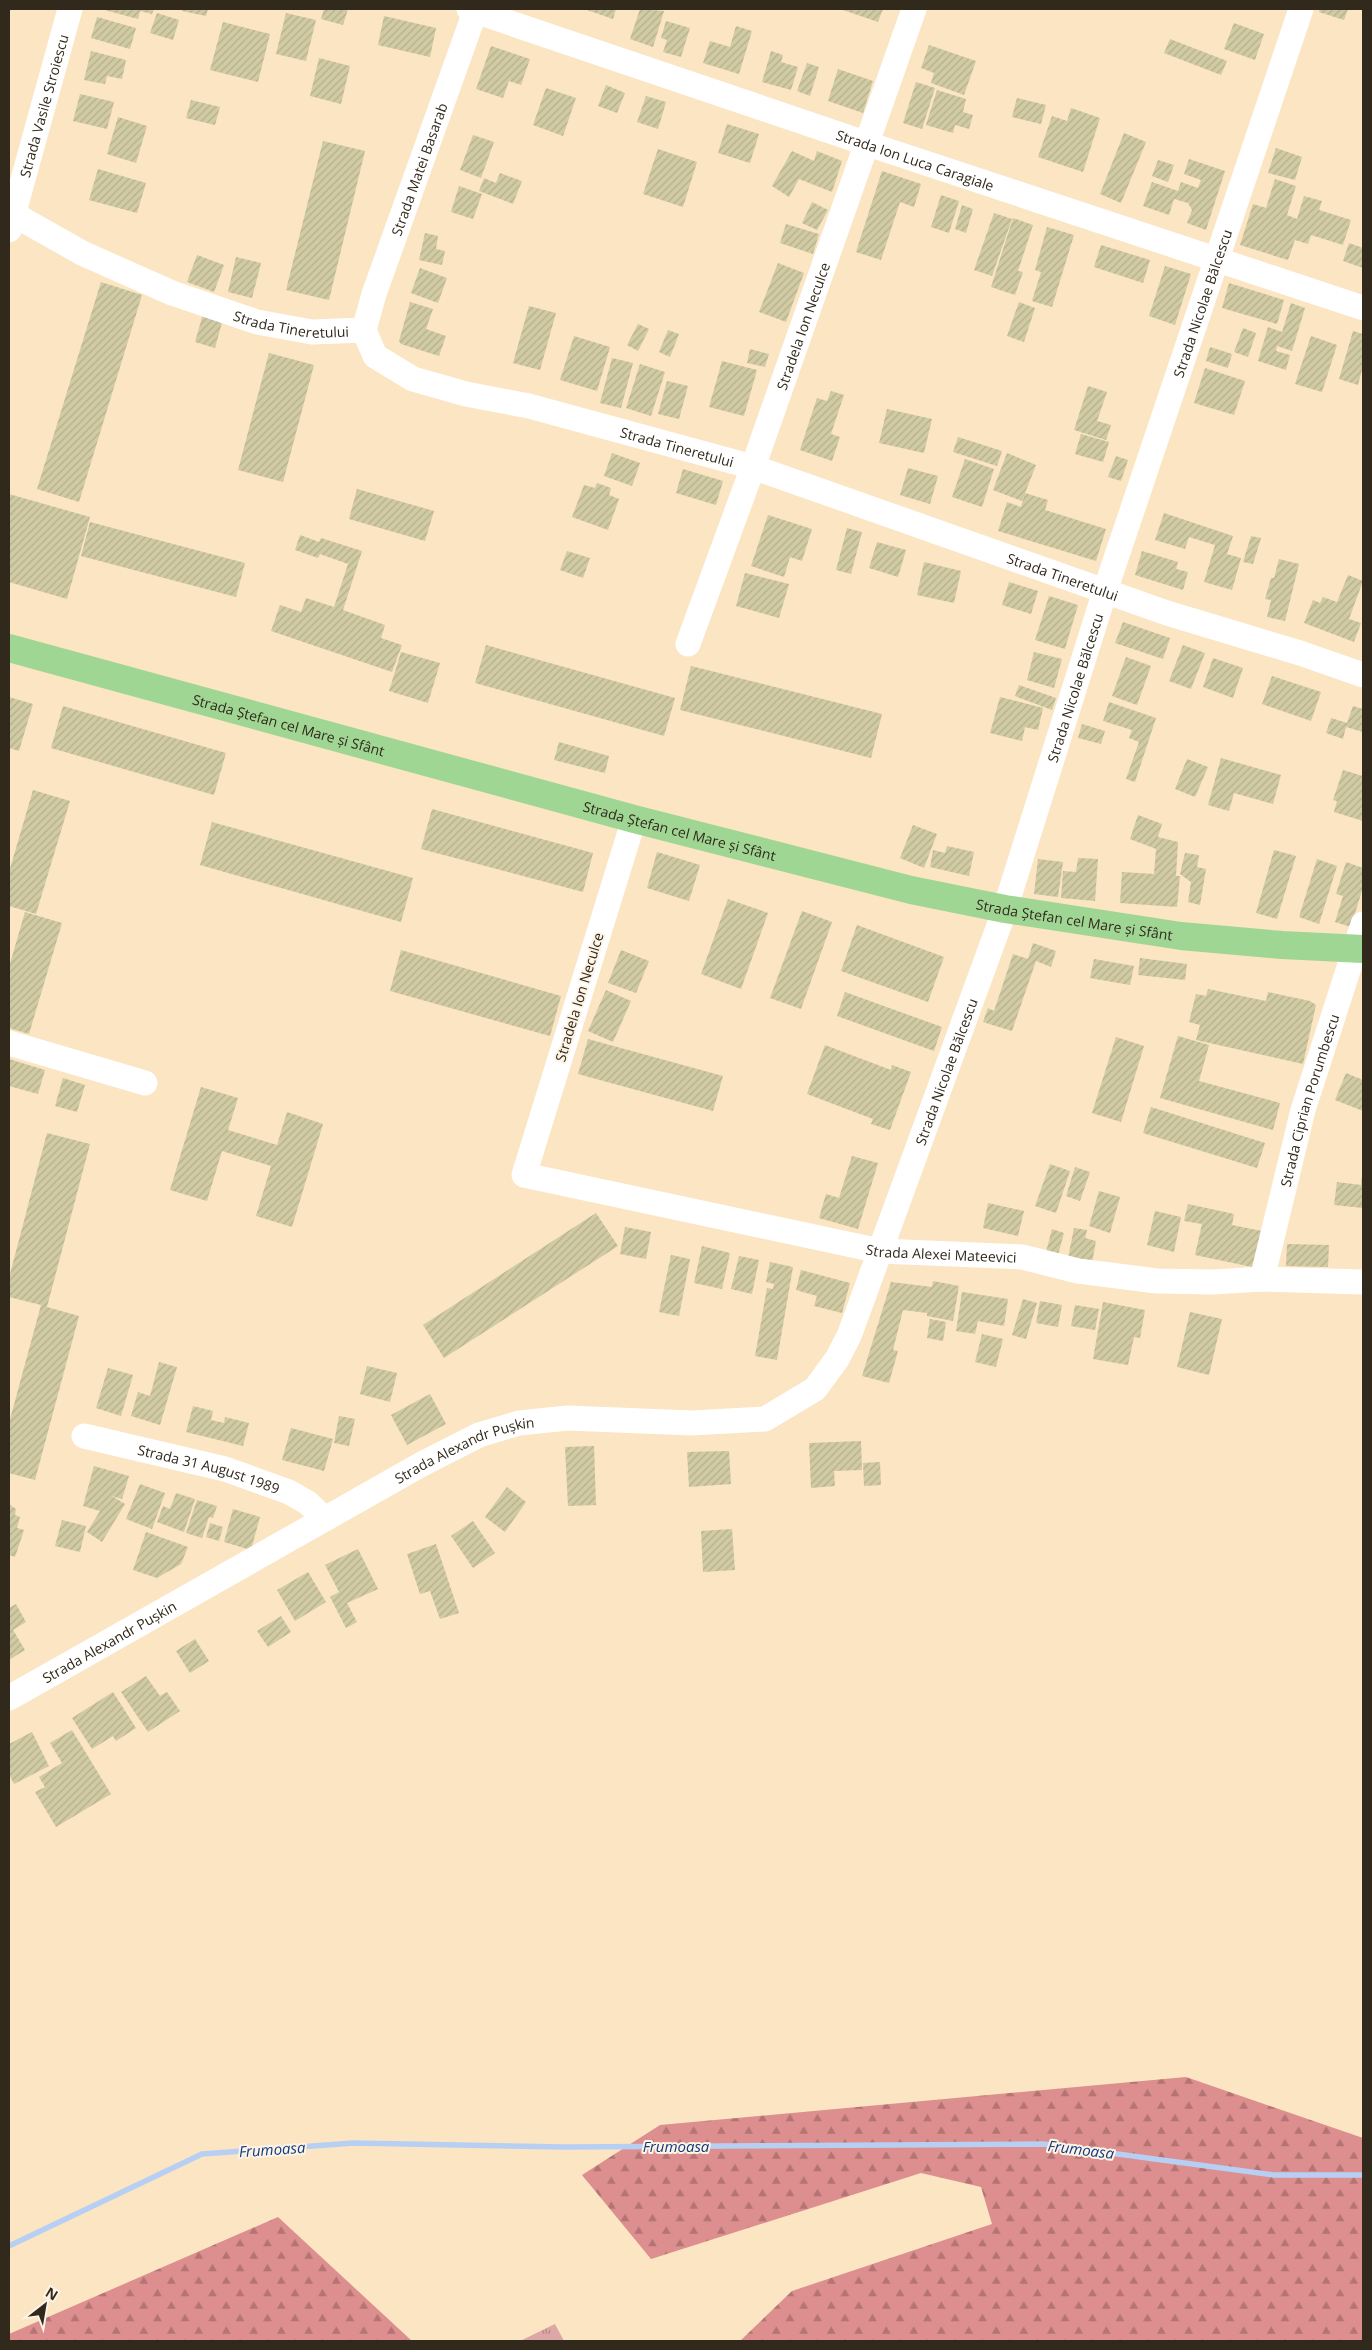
<svg xmlns="http://www.w3.org/2000/svg" width="1372" height="2350" font-family="'Open Sans',sans-serif">
  <style>
    .grass { fill: url(#grass-tufts) }
    .forest { fill: url(#forest-firs) }
    .lines { fill: none; stroke-linecap: round; stroke-linejoin: round }
    .stream { stroke: #b8cff4; stroke-width: 5.5 }
    .building { fill: url(#building-hatch) }
    .minor { stroke: #fff; stroke-width: 25 }
    .major { stroke: #a0d694; stroke-width: 28 }
    .labels { text-anchor: middle; dominant-baseline: central; stroke-width: 4; stroke-linejoin: round; paint-order: stroke }
    .street-label { font-size: 14px; fill: #31291c; stroke: #fdf4e6 }
    .water-label { font-size: 15px; font-style: italic; fill: #0f3a7f; stroke: #fdf4e6 }
  </style>
  <defs>
    <pattern id="grass-tufts" width="24" height="20" patternUnits="userSpaceOnUse" patternTransform="scale(1.25)"><rect width="24" height="20" fill="#dca7a6"/><path d="M3 7l-1-3M5 7V3M7 7l1-3M15 17l-1-3M17 17v-4M19 17l1-3" fill="none" stroke="#b38886"/></pattern>
    <pattern id="forest-firs" width="22" height="20" patternUnits="userSpaceOnUse" patternTransform="scale(1.25)"><rect width="22" height="20" fill="#dd8e8e"/><path d="M5 1l3.5 6h-7zM16 11l3.5 6h-7z" fill="#b47473"/></pattern>
    <pattern id="building-hatch" width="6" height="6" patternUnits="userSpaceOnUse" patternTransform="scale(1.25)"><rect width="6" height="6" fill="#d1cba4"/><path d="M-1 1l2-2M0 6l6-6M5 7l2-2" fill="none" stroke="#b4ae8d"/></pattern>
  </defs>
  <rect width="100%" height="100%" fill="#fbe5c2"/>
  <path class="grass" d="M555,2324L564,2341H520Z"/>
  <path class="forest" d="M1186,2077L1363,2138V2341H740L792,2291L992,2224L981,2187L921,2173L651,2259L582,2175L660,2125Z
    M278,2217L412,2341H9V2334Z"/>
  <g class="lines">
    <path class="stream" d="M9,2246L202,2154L354,2143L565,2147L1043,2144L1274,2175H1363"/>
  </g>
  <path class="building" d="M101,9H154L152,14L140,11L138,19Z
    M182,9H208L206,16L182,11Z
    M324,9H348L343,25L321,19Z
    M584,9H616L613,19Z
    M640,9L664,11L653,47L630,39Z
    M840,9H883L878,22Z
    M1320,9H1348L1344,20L1319,12Z
    M157,13L179,20L173,40L150,33Z
    M286,13L316,20L306,61L276,54Z
    M384,16L436,28L430,57L378,45Z
    M97,17L136,28L130,49L91,38Z
    M666,21L690,28L681,57L663,52L667,40L661,38Z
    M223,22L270,34L258,82L210,70Z
    M1234,23L1264,34L1255,60L1224,49Z
    M736,26L752,31L739,74L703,63L710,41L730,47Z
    M1170,39L1227,61L1221,75L1164,53Z
    M929,45L976,61L964,95L931,83L934,73L921,68Z
    M491,46L530,59L521,85L509,81L503,98L476,89Z
    M91,51L126,60L122,79L107,76L105,84L84,80Z
    M771,51L783,55L781,62L798,67L791,90L762,82Z
    M319,58L350,66L341,104L310,96Z
    M807,63L819,67L810,96L797,91Z
    M838,69L873,81L863,113L828,101Z
    M916,82L935,88L922,129L903,123Z
    M606,85L625,93L617,113L598,106Z
    M546,88L576,98L563,136L533,125Z
    M937,90L966,99L963,112L973,115L969,129L955,125L953,133L926,125Z
    M80,94L114,102L107,129L73,121Z
    M646,96L666,102L658,129L637,122Z
    M1017,98L1046,105L1041,124L1012,117Z
    M191,100L220,107L215,125L186,118Z
    M1071,108L1100,118L1083,172L1038,157L1052,116L1067,121Z
    M118,117L147,126L136,163L107,154Z
    M727,124L759,134L750,163L718,153Z
    M1124,133L1146,142L1121,203L1100,194Z
    M473,135L494,142L481,178L460,170Z
    M323,141L365,151L329,300L286,290Z
    M1276,148L1302,157L1295,180L1268,173Z
    M658,149L697,162L683,207L643,194Z
    M792,151L814,161L817,151L842,161L832,192L799,179L789,197L772,186Z
    M1189,159L1225,171L1206,230L1187,223L1192,210L1188,203L1174,199L1169,215L1143,206L1152,182L1178,191L1181,182L1198,188L1201,180L1184,174Z
    M1158,160L1174,165L1168,182L1152,176Z
    M98,169L146,183L137,213L89,200Z
    M882,171L921,184L914,207L900,202L881,260L856,252Z
    M500,173L522,181L513,204L479,191L484,178L496,183Z
    M1275,179L1296,186L1287,215L1297,219L1304,196L1322,201L1319,210L1351,220L1343,245L1311,235L1308,244L1295,240L1288,260L1240,245L1253,204L1266,208Z
    M459,186L482,194L473,219L451,212Z
    M941,195L959,201L949,233L931,227Z
    M812,202L828,210L817,230L802,223Z
    M962,205L973,209L966,233L955,229Z
    M994,213L1012,219L992,276L974,270Z
    M1013,218L1033,225L1018,271L1023,272L1015,295L991,287Z
    M786,224L819,234L813,254L780,243Z
    M1047,227L1074,235L1052,307L1032,301L1041,272L1035,270Z
    M425,233L438,236L436,249L445,251L442,265L419,260Z
    M1349,243L1363,248V268L1343,261Z
    M1101,245L1150,260L1143,283L1094,267Z
    M197,255L224,265L214,292L187,282Z
    M236,257L261,263L252,298L228,292Z
    M778,263L804,273L786,322L759,312Z
    M1165,266L1191,274L1175,325L1149,316Z
    M420,268L447,278L438,303L411,293Z
    M101,282L142,295L79,502L37,489Z
    M1229,283L1284,300L1277,324L1222,308Z
    M410,302L433,309L426,329L446,336L439,356L401,344L399,341Z
    M1019,302L1035,308L1024,342L1007,336Z
    M1291,303L1305,308L1292,351L1277,346L1276,351L1290,355L1286,370L1258,361L1268,327L1282,332Z
    M529,306L556,313L540,370L513,363Z
    M203,314L223,319L215,348L195,342Z
    M638,324L649,329L638,351L627,345Z
    M1243,328L1256,333L1248,357L1234,352Z
    M668,330L679,334L670,357L659,352Z
    M1353,331L1363,334V366L1358,385L1339,379Z
    M574,336L610,347L597,391L560,380Z
    M1311,336L1337,345L1322,392L1295,384Z
    M1210,347L1232,354L1228,368L1206,361Z
    M750,349L769,354L765,367L747,363Z
    M269,353L314,365L283,482L238,470Z
    M612,358L633,363L621,408L600,403Z
    M722,361L757,370L744,416L709,407Z
    M640,364L665,372L651,416L626,408Z
    M1205,368L1245,381L1234,415L1194,403Z
    M667,381L688,386L679,419L658,414Z
    M1088,386L1107,392L1097,421L1111,425L1106,440L1074,430Z
    M831,391L844,395L831,434L840,437L832,461L800,450L817,398L827,401Z
    M887,409L932,419L924,453L879,443Z
    M1081,434L1109,442L1103,462L1075,454Z
    M958,437L1002,451L997,466L953,452Z
    M612,453L640,463L632,486L604,476Z
    M1007,453L1036,465L1022,501L993,490Z
    M1116,456L1128,460L1121,481L1108,477Z
    M965,459L994,469L982,507L952,497Z
    M908,468L938,476L930,504L900,495Z
    M683,469L723,481L716,505L676,493Z
    M597,483L611,488L609,495L619,499L608,530L572,517L584,485L595,488Z
    M357,489L434,511L425,541L349,519Z
    M1025,493L1048,500L1045,510L1106,529L1096,561L998,531L1007,502L1021,507Z
    M9,494L90,517L67,599L9,582Z
    M1164,513L1233,536L1227,554L1241,558L1232,590L1204,582L1215,545L1189,537L1185,549L1155,540Z
    M768,515L812,529L802,561L790,557L784,577L751,566Z
    M90,522L245,563L236,597L81,556Z
    M847,528L862,532L851,574L836,570Z
    M300,535L319,542L321,538L362,551L343,610L385,625L381,638L402,645L392,672L271,631L280,605L301,612L306,598L334,607L348,564L320,554L318,558L295,550Z
    M1251,536L1261,538L1253,564L1243,562Z
    M877,542L906,550L898,577L869,568Z
    M567,551L590,558L583,578L560,570Z
    M1142,551L1178,562L1176,569L1188,572L1183,590L1135,575Z
    M1279,559L1299,564L1285,621L1267,617L1271,600L1265,599L1271,578H1274Z
    M924,562L961,571L954,603L917,595Z
    M745,573L789,584L779,618L736,606Z
    M1348,575L1363,581L1349,619L1361,623L1354,642L1304,623L1313,600L1320,603L1323,597L1337,602Z
    M1009,582L1038,591L1031,614L1002,605Z
    M1049,596L1078,605L1065,649L1035,640Z
    M1123,622L1170,638L1163,659L1115,643Z
    M486,645L675,698L664,736L475,683Z
    M1183,645L1205,653L1191,689L1169,681Z
    M401,652L440,663L428,703L389,691Z
    M1034,652L1062,659L1054,688L1027,680Z
    M1126,657L1151,666L1137,705L1112,696Z
    M1213,658L1243,668L1233,698L1203,687Z
    M691,666L882,714L871,758L680,710Z
    M1272,676L1321,692L1311,721L1262,704Z
    M1019,685L1056,698L1052,710L1015,696Z
    M9,697L33,704L19,751L9,748Z
    M1000,697L1043,708L1038,730L1025,727L1022,741L990,733Z
    M1109,702L1156,718L1135,782L1126,779L1139,742L1129,738L1132,730L1103,721Z
    M63,706L226,753L214,795L51,748Z
    M1353,706L1363,709V732L1346,727L1343,739L1326,733L1331,718L1347,723Z
    M1082,724L1105,731L1101,744L1078,738Z
    M559,742L609,756L605,773L554,760Z
    M1221,758L1281,775L1273,804L1234,793L1229,811L1208,805Z
    M1187,759L1208,767L1195,797L1175,789Z
    M1343,770L1363,776V821L1334,812L1337,801L1333,800Z
    M33,790L70,801L36,914L9,906V872Z
    M432,809L593,853L583,892L421,849Z
    M1138,815L1162,824L1158,837L1178,842L1176,876H1180L1177,907L1120,903L1122,872L1154,874L1156,849L1130,839Z
    M212,822L413,878L401,922L200,865Z
    M913,825L937,834L924,868L900,858Z
    M947,846L974,852L969,876L930,867L933,850L945,853Z
    M1274,850L1296,856L1277,919L1256,913Z
    M657,852L700,865L689,901L647,888Z
    M1185,853L1199,855L1197,867L1206,869L1200,905L1188,902L1191,882L1180,874Z
    M1078,858L1098,859L1095,901L1061,898L1063,871L1076,872Z
    M1038,859L1063,862L1058,897L1034,894Z
    M1317,859L1337,866L1319,924L1299,917Z
    M1346,862L1363,868V887L1351,927L1335,922L1343,896L1336,894Z
    M728,899L768,913L741,989L701,974Z
    M802,911L832,922L801,1009L770,998Z
    M25,912L62,923L29,1034L9,1028V967Z
    M857,925L944,957L928,1002L841,971Z
    M1033,943L1056,951L1051,967L1036,961L1012,1031L983,1022L988,1008L994,1011L1013,954L1028,959Z
    M401,950L561,996L550,1036L390,991Z
    M621,950L649,961L636,993L608,983Z
    M1140,958L1187,964L1185,980L1138,975Z
    M1094,959L1134,966L1130,985L1090,978Z
    M1208,989L1266,1001L1268,992L1310,1001L1316,1005L1303,1064L1196,1040L1200,1025L1189,1022L1196,994L1206,996Z
    M606,990L631,1001L613,1042L588,1031Z
    M845,992L942,1027L934,1051L837,1016Z
    M1178,1036L1209,1045L1199,1081L1280,1103L1273,1130L1160,1098Z
    M1116,1037L1144,1046L1121,1122L1092,1113Z
    M588,1039L723,1076L713,1111L578,1074Z
    M825,1045L891,1070L892,1065L911,1072L890,1130L871,1124L873,1119L807,1094Z
    M9,1059L45,1070L38,1094L9,1086Z
    M1346,1073L1363,1080V1111L1335,1100Z
    M63,1078L85,1085L77,1112L55,1106Z
    M201,1087L238,1098L228,1130L277,1145L287,1112L323,1124L292,1227L256,1216L271,1166L222,1151L207,1201L170,1190Z
    M1151,1107L1265,1143L1257,1168L1143,1133Z
    M47,1133L90,1144L47,1307L79,1316L35,1480L9,1473V1423L41,1305L9,1297V1278Z
    M852,1156L878,1163L858,1229L819,1218L826,1194L839,1198Z
    M1050,1164L1070,1171L1056,1213L1035,1206Z
    M1075,1167L1090,1172L1080,1201L1066,1196Z
    M1362,1175L1363,1208L1334,1205L1337,1182L1361,1185Z
    M1099,1191L1120,1197L1110,1233L1089,1226Z
    M988,1203L1024,1211L1018,1236L983,1228Z
    M1188,1204L1234,1214L1232,1225L1262,1231L1257,1268L1195,1255L1202,1224L1184,1221Z
    M1155,1211L1181,1217L1174,1252L1147,1245Z
    M596,1213L618,1246L444,1358L423,1325Z
    M625,1227L651,1232L646,1259L620,1254Z
    M1074,1228L1087,1230L1085,1238L1096,1241L1092,1263L1068,1258Z
    M1052,1229L1064,1233L1058,1255L1046,1252Z
    M1287,1244L1329,1245L1328,1267L1286,1266Z
    M702,1246L730,1253L722,1289L694,1283Z
    M671,1255L690,1259L679,1316L659,1312Z
    M739,1256L759,1260L752,1294L731,1289Z
    M770,1262L793,1267L777,1360L755,1356L767,1288L773,1289L774,1284L766,1282Z
    M801,1270L850,1283L842,1313L814,1306L817,1296L796,1290Z
    M933,1281L959,1286L953,1321L927,1316V1313L903,1310L893,1350L898,1351L889,1383L862,1376L891,1282L932,1287Z
    M962,1292L1008,1299L1004,1326L978,1321L975,1334L956,1331Z
    M1023,1299L1037,1303L1026,1339L1012,1335Z
    M1040,1301L1062,1305L1058,1327L1036,1323Z
    M1103,1302L1145,1310L1140,1338L1134,1337L1128,1365L1093,1359Z
    M1075,1305L1099,1309L1095,1330L1071,1326Z
    M1190,1312L1222,1319L1209,1375L1177,1367Z
    M930,1319L946,1322L943,1341L927,1338Z
    M982,1334L1003,1339L996,1367L975,1362Z
    M159,1362L177,1367L160,1425L131,1416L138,1392L150,1396Z
    M367,1366L397,1373L390,1402L360,1394Z
    M108,1368L133,1375L121,1416L96,1408Z
    M430,1394L446,1424L407,1445L391,1415Z
    M193,1406L213,1411L211,1420L224,1423L225,1417L249,1423L243,1446L186,1432Z
    M339,1416L355,1419L349,1446L334,1443Z
    M291,1428L333,1439L324,1471L282,1460Z
    M861,1441L862,1470L834,1471L835,1486L811,1488L809,1443Z
    M594,1446L596,1505L568,1506L565,1447Z
    M729,1451L731,1484L689,1487L687,1452Z
    M880,1462L881,1485L864,1486L863,1463Z
    M94,1466L129,1476L122,1499L112,1496L125,1504L102,1542L87,1532L100,1511L83,1506Z
    M140,1484L165,1493L152,1529L126,1519Z
    M507,1487L526,1502L505,1532L485,1517Z
    M176,1493L195,1499L184,1532L157,1522L163,1506L170,1509Z
    M197,1500L217,1506L213,1518L209,1517L202,1538L186,1533Z
    M9,1504L16,1509L15,1515L20,1517L17,1528L24,1530L15,1557L9,1555Z
    M233,1509L260,1517L251,1550L224,1542Z
    M62,1520L86,1526L80,1552L55,1546Z
    M473,1521L495,1553L473,1568L451,1536Z
    M210,1523L223,1527L219,1541L206,1537Z
    M732,1529L735,1570L703,1572L701,1531Z
    M146,1532L188,1547L181,1564L157,1578L133,1570Z
    M436,1544L459,1613L440,1619L430,1591L420,1594L407,1554Z
    M358,1549L378,1589L347,1603L357,1622L346,1628L330,1597L339,1592L325,1565Z
    M308,1572L326,1602L295,1621L277,1590Z
    M16,1604L26,1622L13,1630L25,1650L9,1660V1608Z
    M281,1616L291,1632L268,1647L257,1631Z
    M195,1639L209,1661L190,1673L176,1651Z
    M146,1676L160,1696L167,1692L180,1711L148,1732L121,1692Z
    M113,1692L136,1728L116,1741L113,1736L92,1749L72,1718Z
    M72,1730L111,1794L56,1827L35,1792L45,1787L39,1777L62,1763L50,1743Z
    M32,1732L49,1766L14,1784L9,1774V1744Z"/>
  <g class="lines">
    <g class="minor">
      <path id="s1" d="M469,9L868,144L1363,308"/>
      <path id="s2" d="M13,214L82,253L172,293L257,322L312,332L364,330L375,356L413,379L466,394L529,406L753,467L1167,613L1300,653L1363,675"/>
      <path id="s3" d="M9,230L70,9"/>
      <path id="s4" d="M364,330L374,294L476,9"/>
      <path id="s5" d="M688,644L753,467L914,9"/>
      <path id="s6" d="M634,819L524,1175L880,1251L1022,1257L1078,1271L1157,1281L1213,1282L1262,1279L1363,1282"/>
      <path d="M9,1043L145,1083"/>
      <path id="s7" d="M1262,1279L1303,1110L1363,924"/>
      <path id="s8" d="M84,1436L225,1469L289,1492L308,1503L325,1519"/>
      <path id="s9" d="M9,1698L422,1464L479,1435L519,1423L568,1418L692,1423L765,1419L815,1389L837,1359L849,1336L1005,909L1105,591L1301,9"/>
    </g>
    <path class="major" id="s10" d="M9,648L634,819L911,890L1005,909L1181,936L1282,945L1363,949"/>
  </g>
  <g class="labels">
    <g class="street-label">
      <text stroke="none"><textPath href="#s3" startOffset="129">Strada Vasile Stroiescu</textPath></text>
      <text stroke="none"><textPath href="#s1" startOffset="471">Strada Ion Luca Caragiale</textPath></text>
      <text stroke="none"><textPath href="#s4" startOffset="170">Strada Matei Basarab</textPath></text>
      <text stroke="none"><textPath href="#s9" startOffset="2040">Strada Nicolae Bălcescu</textPath></text>
      <text stroke="none"><textPath href="#s2" startOffset="302">Strada Tineretului</textPath></text>
      <text stroke="none"><textPath href="#s5" startOffset="338">Stradela Ion Neculce</textPath></text>
      <text stroke="none"><textPath href="#s2" startOffset="721">Strada Tineretului</textPath></text>
      <text stroke="none"><textPath href="#s2" startOffset="1128">Strada Tineretului</textPath></text>
      <text stroke="none"><textPath href="#s9" startOffset="1635">Strada Nicolae Bălcescu</textPath></text>
      <text stroke="none"><textPath href="#s10" startOffset="290">Strada Ștefan cel Mare și Sfânt</textPath></text>
      <text stroke="none"><textPath href="#s10" startOffset="695">Strada Ștefan cel Mare și Sfânt</textPath></text>
      <text stroke="none"><textPath href="#s10" startOffset="1100">Strada Ștefan cel Mare și Sfânt</textPath></text>
      <text transform="translate(579 997) rotate(-73)">Stradela Ion Neculce</text>
      <text stroke="none"><textPath href="#s9" startOffset="1230">Strada Nicolae Bălcescu</textPath></text>
      <text stroke="none"><textPath href="#s7" startOffset="185">Strada Ciprian Porumbescu</textPath></text>
      <text stroke="none"><textPath href="#s6" startOffset="798">Strada Alexei Mateevici</textPath></text>
      <text stroke="none"><textPath href="#s9" startOffset="520">Strada Alexandr Pușkin</textPath></text>
      <text stroke="none"><textPath href="#s8" startOffset="129">Strada 31 August 1989</textPath></text>
      <text stroke="none"><textPath href="#s9" startOffset="115">Strada Alexandr Pușkin</textPath></text>
    </g>
    <g class="water-label">
      <text x="676" y="2146">Frumoasa</text>
      <text transform="translate(272 2149) rotate(-4)">Frumoasa</text>
      <text transform="translate(1081 2149) rotate(7)">Frumoasa</text>
    </g>
  </g>
  <rect width="1372" height="2350" fill="none" stroke="#31291c" stroke-width="20"/>
  <g transform="translate(45 2305) rotate(31)" stroke="#fdf4e6" stroke-width="4" paint-order="stroke">
  <path d="M0-4L9 19L0 12L-9 19Z" fill="#31291c"/>
  <text y="-8" font-size="14" font-weight="bold" text-anchor="middle" fill="#31291c">N</text>
  </g>
</svg>
